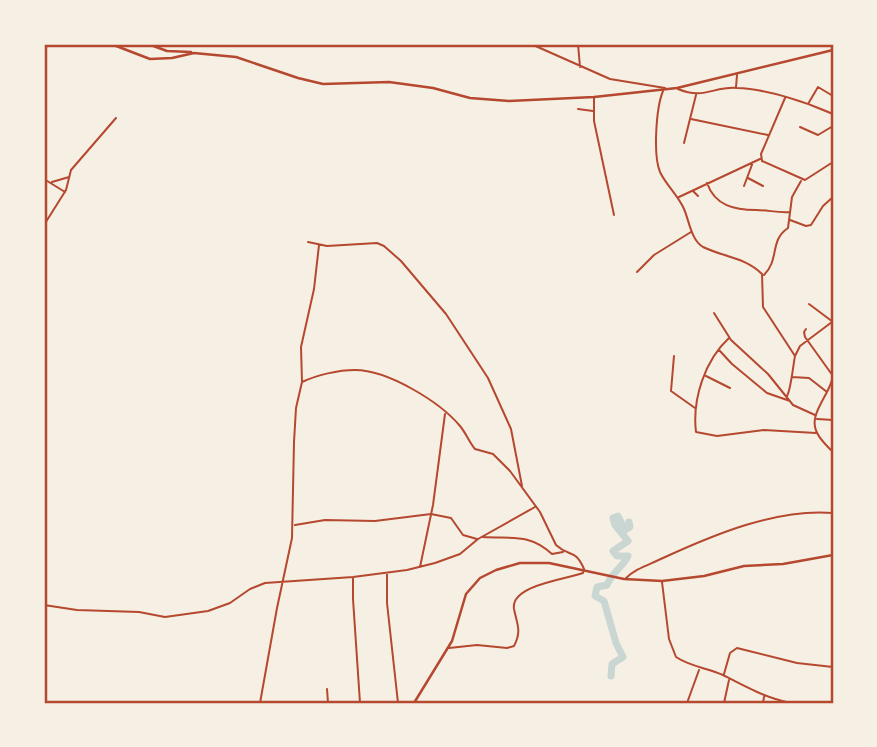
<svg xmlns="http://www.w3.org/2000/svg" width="877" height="747" font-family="Figtree,sans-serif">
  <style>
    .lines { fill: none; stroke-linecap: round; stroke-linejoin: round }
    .river { stroke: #c9d6d2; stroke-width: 7 }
    .minor { stroke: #b5482f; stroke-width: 2 }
    .tertiary { stroke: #b5482f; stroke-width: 2.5 }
    .neatline { fill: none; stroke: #b5482f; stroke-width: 2.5 }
  </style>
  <rect width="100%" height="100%" fill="#f6efe4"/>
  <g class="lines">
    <path class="river" d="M611,676L612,664L623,657L616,643L604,601L595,596L597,587L607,585C612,572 623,567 628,556H617L613,551L628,541L615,525L613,518L618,516L625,530L630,527L629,522"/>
    <path class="minor" d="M531,44L610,79L665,88
      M578,44L580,67
      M736,87L737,75
      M678,89C704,100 714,86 737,88C767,89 806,102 833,114
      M663,91C656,108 653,155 660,172C666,185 678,195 684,209C689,220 691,240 703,247C723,257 745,257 762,274L763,307L795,356C793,366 791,389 787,396
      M594,98V121L614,215
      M785,98L761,154L762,161L805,180L833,162
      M808,104L818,87L833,96
      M578,109L593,111
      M691,119L768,135
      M800,127L818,135L833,126
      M684,143L696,95
      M748,178L763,186
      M44,179L65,192
      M52,182L69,177
      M707,183C715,206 735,210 756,210C768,210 778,213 790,212
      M744,186L753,162
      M693,191L698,196
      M679,197L760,159
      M790,220L806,226L811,225L823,206L833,197
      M44,225L66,190L71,170L116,118
      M308,242L327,246L377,243L384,246L401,261L446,314L488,378L511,429L522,486
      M637,272L654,255L691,232
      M764,275C780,259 769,241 788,228L792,197L801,181
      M809,304L833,322
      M714,313L731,340L768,374L793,405L815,415
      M806,329L804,332L805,337L833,376C832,382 830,386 827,392C811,421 808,428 833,452
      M729,338C705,360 692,399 696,432L717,436L764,430L816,433
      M719,350L732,364L767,393L790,401
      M674,356L671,391L695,408
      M795,356L800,346L832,322
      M706,376L730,388
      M792,377L809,378L827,392
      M302,382C317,375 338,370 355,370C388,370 440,402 460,426C466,433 469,442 475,449L493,454L510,471L540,512L556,545C570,558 575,548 584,569L583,573C568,579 510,585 514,609C517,624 522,631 514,646L507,648L477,645L449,648
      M817,419L833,420
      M295,525L325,520L375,521L431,514L451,518L463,535L477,539
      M483,537C512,539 529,533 552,554L563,552
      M420,567L433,505L445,414
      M387,574V603L398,703
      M353,578V599L360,703
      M625,579C636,568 649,565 663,558C713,535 777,508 833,513
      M662,582L669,639L676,657C691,667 708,668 723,675C746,687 766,698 791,703
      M44,605L77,610L139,612L165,617L208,611L230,603L250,589L265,583L353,577L407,570L435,563L460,554L478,539L535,507
      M724,674L730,653L737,648L797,663L833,667
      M327,689L328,703
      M260,703L277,608L292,538L294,442L296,408L302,382L301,347L314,289L319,245
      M687,703L699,670
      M724,703L729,680
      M763,703L764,697"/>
    <path class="tertiary" d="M111,44L150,59L172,58L194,53L236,57L298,78L323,84L389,82L433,88L470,98L509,101L594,97L677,88L833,50
      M148,44L167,51L191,52
      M414,703L452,641L466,594L480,578L496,570L520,563H549L624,579L662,581L704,576L744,566L783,564L833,555"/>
  </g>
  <rect width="877" height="747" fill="none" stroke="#f6efe4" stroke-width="91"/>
  <rect x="46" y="46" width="786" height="656" class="neatline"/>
</svg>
